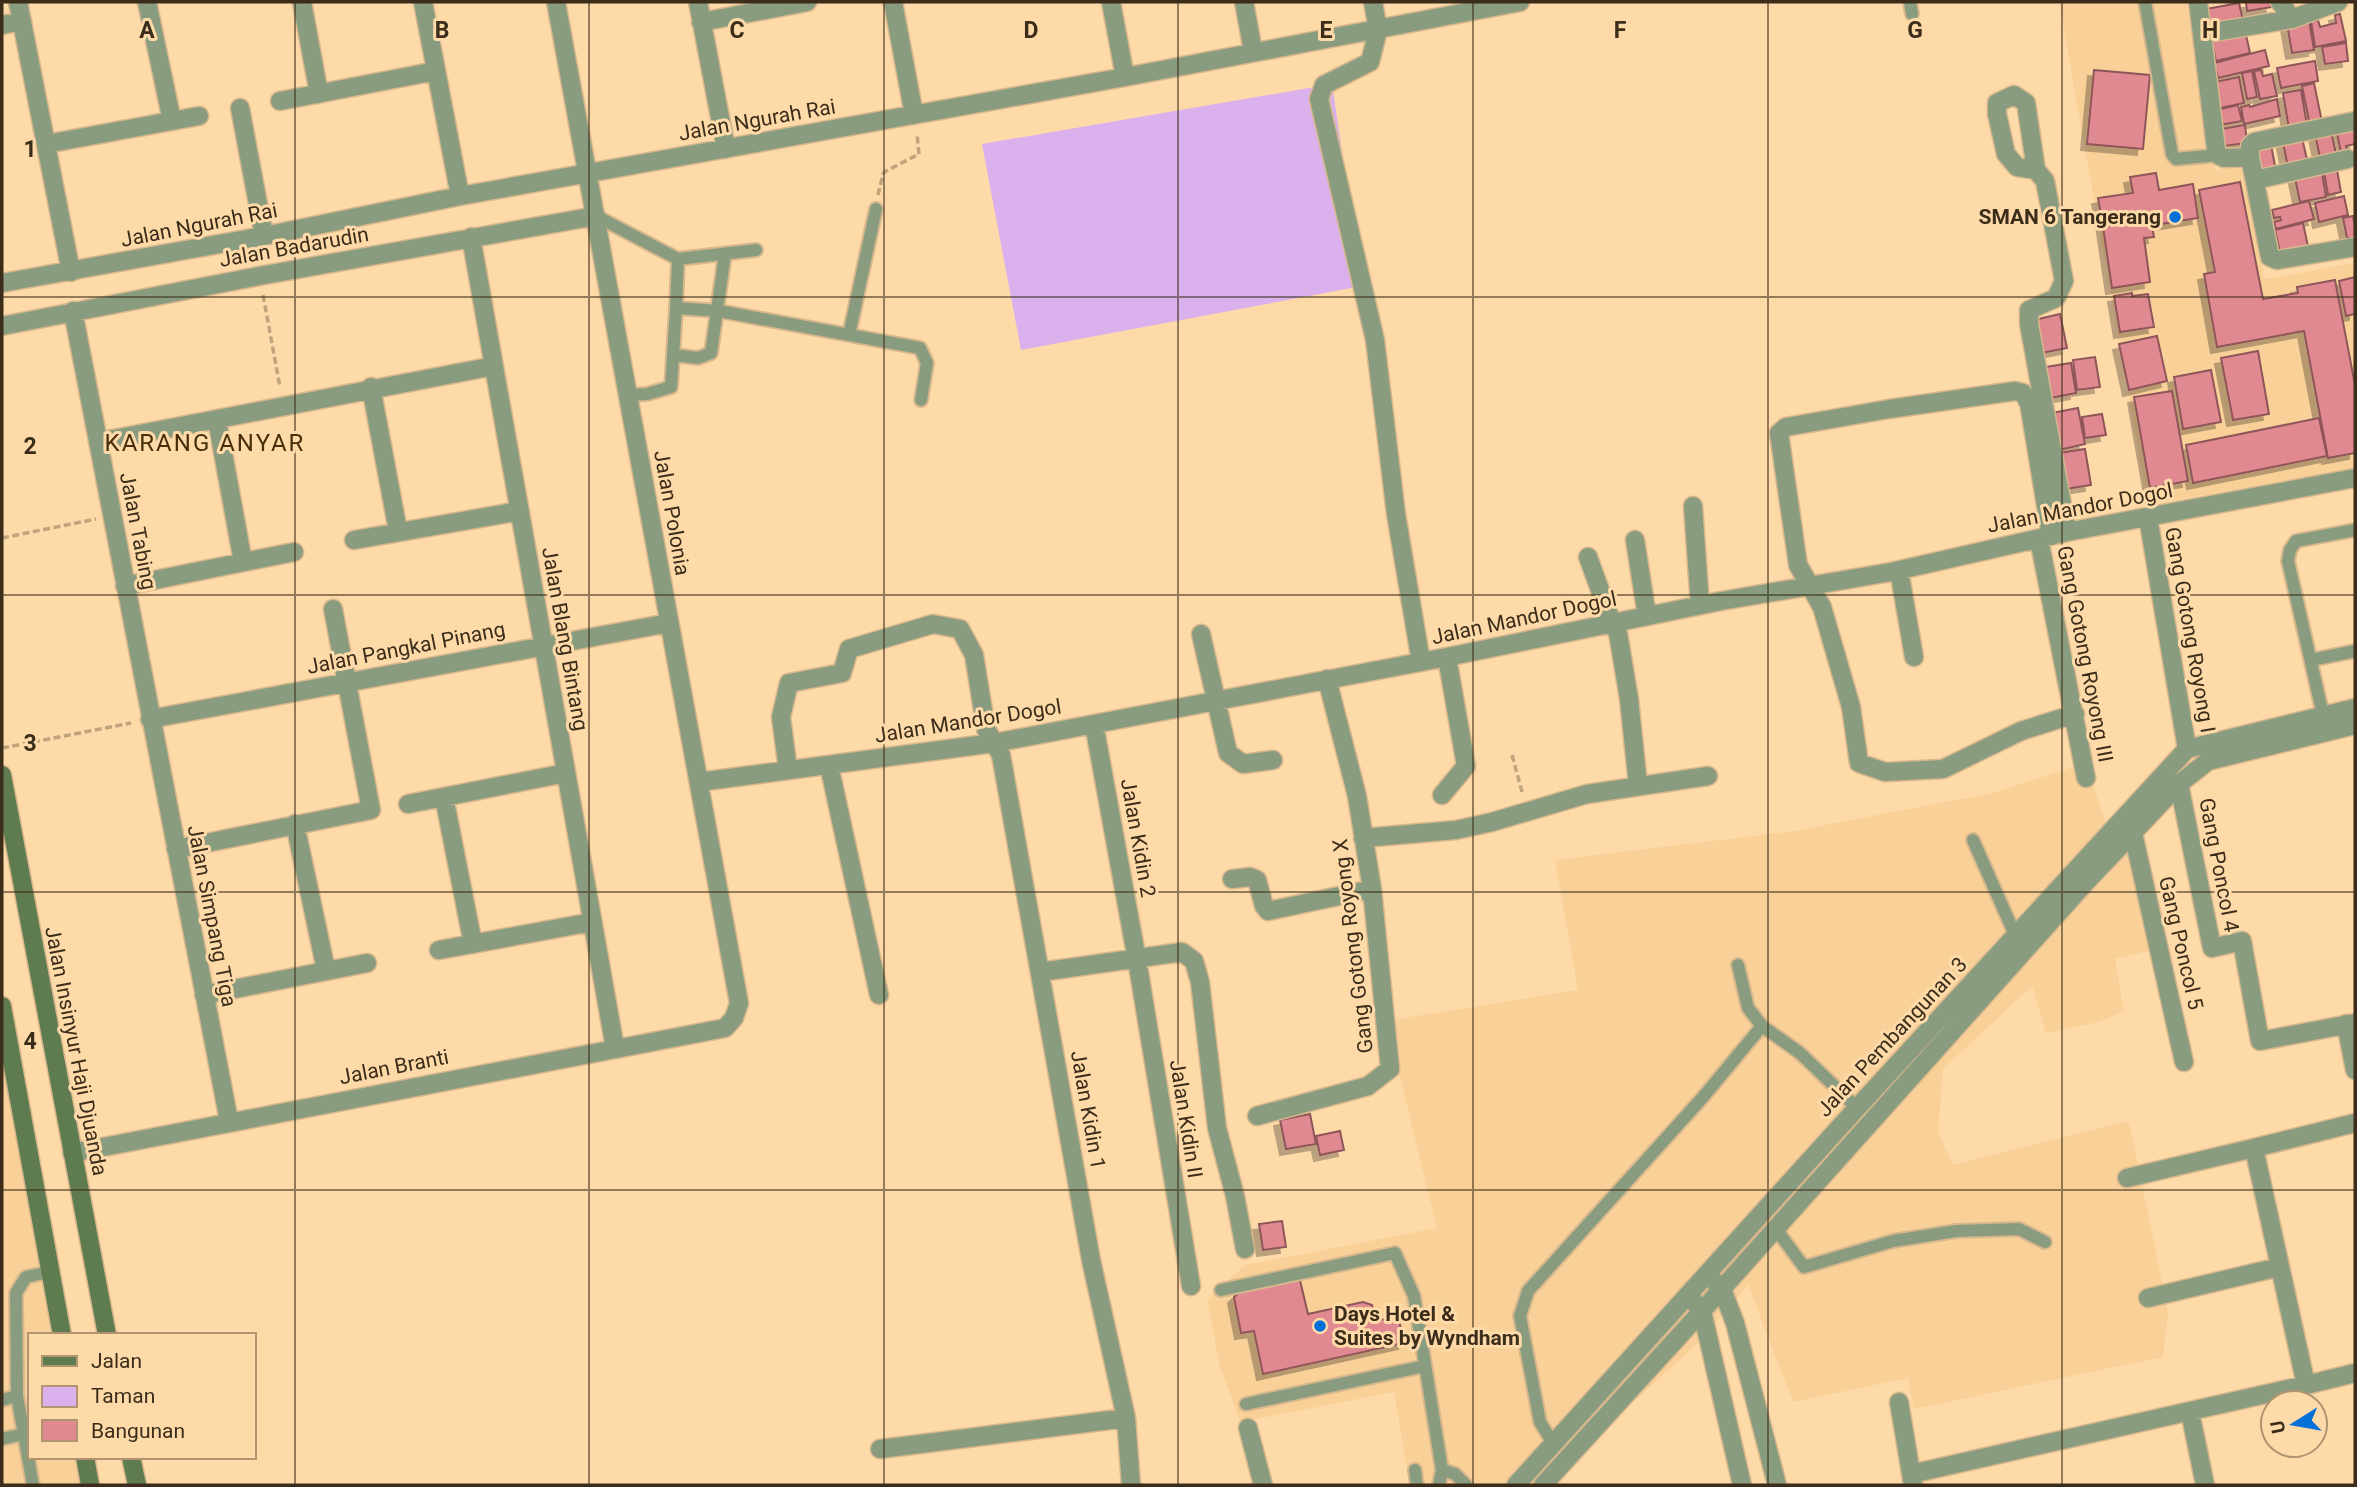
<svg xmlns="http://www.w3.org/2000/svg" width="2357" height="1487" font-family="Roboto,sans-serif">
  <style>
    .built { fill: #f8d098 }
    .green { fill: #dab0ed }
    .building { fill: #e08990; stroke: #8f565a; stroke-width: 2; filter: url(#shadow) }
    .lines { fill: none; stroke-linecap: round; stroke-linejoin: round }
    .service-casing { stroke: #d7b78c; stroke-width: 16 }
    .minor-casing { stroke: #d7b78c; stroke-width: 21 }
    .tertiary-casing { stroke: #d7b78c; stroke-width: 21 }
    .secondary-casing { stroke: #d7b78c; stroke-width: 21 }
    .path { stroke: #c1a47d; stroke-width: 3.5; stroke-dasharray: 7 3.5; stroke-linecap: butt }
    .service { stroke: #899c7f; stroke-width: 12 }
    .minor { stroke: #899c7f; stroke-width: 18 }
    .tertiary { stroke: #899c7f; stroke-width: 18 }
    .secondary { stroke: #5f7b50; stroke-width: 18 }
    .grid { fill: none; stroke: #3b2d1a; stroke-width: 2; stroke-opacity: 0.55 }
    .poi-dot { fill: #0670d8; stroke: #fedaa9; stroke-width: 2.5 }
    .labels { text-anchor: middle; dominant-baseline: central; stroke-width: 6; stroke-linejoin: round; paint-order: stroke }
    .street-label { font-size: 21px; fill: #3b2d1a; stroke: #fedaa9 }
    .poi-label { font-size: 21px; font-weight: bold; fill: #3b2d1a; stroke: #fedaa9; text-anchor: end }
    .quarter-label { font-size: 24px; letter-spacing: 2px; fill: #462f0a; stroke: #fedaa9 }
    .grid-label { font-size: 23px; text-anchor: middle; font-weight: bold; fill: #3b2d1a; stroke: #fedaa9; stroke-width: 6; stroke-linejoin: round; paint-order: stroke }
  </style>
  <defs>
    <filter id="shadow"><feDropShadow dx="-6" dy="6" stdDeviation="0" flood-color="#0004"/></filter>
  </defs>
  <rect width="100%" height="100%" fill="#fedaa9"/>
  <path class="built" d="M2059,2H2186L2215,170L2244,166L2264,279L2355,263V468L2148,505Z
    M2086,763L2106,824L2141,855L2159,948L2115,959L2124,1011L2099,1022L2046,1033L2032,986L1943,1069L1938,1132L1953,1165L2129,1121L2168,1312L2163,1357L1914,1409L1908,1378L1793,1402L1748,1285L1697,1344L1575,1455L1551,1485H1410L1394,1392L1240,1422L1219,1363L1207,1300L1245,1265L1437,1228L1393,1048L1391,1020L1578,990L1555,860L1794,831L1992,793Z
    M2,1007L61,1335H30V1457H84L89,1485H2Z"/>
  <path class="green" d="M1332,84L1362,286L1021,350L982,144Z"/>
  <path class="building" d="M2246,2H2271L2272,7L2247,11Z
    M2239,3L2244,25L2210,31L2206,9Z
    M2340,14L2346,41L2315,47L2311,21L2318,20L2320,27L2336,23L2335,15Z
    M2309,20L2314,50L2292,53L2287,24Z
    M2244,26L2250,53L2216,61L2210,34Z
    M2346,43L2348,61L2325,64L2322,47Z
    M2265,50L2269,66L2218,78L2214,63Z
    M2315,61L2318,81L2281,88L2277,68Z
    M2094,70L2150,75L2143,149L2087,144Z
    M2261,70L2263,76L2272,74L2277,96L2260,99L2254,71Z
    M2252,71L2257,97L2247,99L2242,73Z
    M2239,77L2244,103L2215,109L2210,83Z
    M2314,83L2322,122L2310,125L2302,86Z
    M2301,90L2307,125L2289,129L2283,93Z
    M2277,99L2280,116L2244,124L2241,107L2249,105L2250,107Z
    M2238,105L2242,121L2220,125L2217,110Z
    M2245,125L2247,143L2224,146L2221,129Z
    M2355,125V144L2346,146L2348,156L2342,157L2336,129Z
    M2331,131L2337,159L2321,162L2315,134Z
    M2302,138L2309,168L2289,172L2283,143Z
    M2271,145L2276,171L2260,174L2255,148Z
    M2337,170L2341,192L2328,195L2324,172Z
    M2156,173L2159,190L2193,184L2198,218L2155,225L2154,218L2103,226L2098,198L2133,193L2130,177Z
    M2322,173L2326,197L2300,202L2295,178Z
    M2240,182L2263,299L2298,293L2297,287L2335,280L2355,385V453L2328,458L2304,331L2217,347L2204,274L2215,272L2199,190Z
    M2344,196L2348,215L2319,222L2315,203Z
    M2309,201L2314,219L2276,229L2274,222L2281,220L2280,217L2274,218L2272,210Z
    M2353,216L2355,227V239V237L2347,238L2343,218Z
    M2151,220L2154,237L2144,238L2150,282L2112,288L2103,227Z
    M2303,223L2309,251L2281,257L2275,230Z
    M2355,277V314L2346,316L2339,281Z
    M2132,293V296L2148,294L2154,327L2120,332L2114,296Z
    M2060,314L2067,348L2041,353L2034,320Z
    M2157,336L2167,381L2129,390L2119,344Z
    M2258,351L2269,414L2233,420L2221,358Z
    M2095,357L2100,387L2077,390L2073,360Z
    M2071,363L2076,393L2050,398L2045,367Z
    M2211,370L2221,422L2183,429L2174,377Z
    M2172,391L2188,481L2150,488L2134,397Z
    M2078,408L2085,444L2059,450L2052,413Z
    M2102,414L2106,435L2085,438L2082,417Z
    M2319,418L2327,456L2193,483L2186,445Z
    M2085,449L2091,485L2065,489L2059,453Z
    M1310,1114L1316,1144L1286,1149L1280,1120Z
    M1340,1131L1344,1150L1320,1155L1316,1136Z
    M1282,1221L1286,1247L1263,1250L1259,1224Z
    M1299,1276L1308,1314L1363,1302L1372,1305L1376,1321L1398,1316L1404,1343L1263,1374L1254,1331L1241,1333L1234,1297L1244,1288Z"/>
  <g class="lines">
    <defs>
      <path id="service" d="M1910,2L1912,14
        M2145,2L2172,154L2176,159L2218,155
        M596,216L678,259L756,250
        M676,308L678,259
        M849,335L876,209
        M673,355L698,358L711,353L725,254
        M628,395L647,394L671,387L676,308L719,311L920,348L927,363L921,400
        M2311,660L2355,651
        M2323,715L2288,561L2290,550L2296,541L2355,530
        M1973,840L2016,937
        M1738,965L1748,1008L1762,1026L1800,1053L1857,1108
        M1776,1229L1804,1267L1893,1241L1956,1231L2019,1229L2045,1242
        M1221,1290L1395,1253L1414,1296L1442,1470L1439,1485
        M2,1400L17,1396
        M1246,1404L1425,1366
        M2,1439L24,1434
        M1554,1445L1540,1422L1520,1316L1528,1291L1704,1096L1762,1026
        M1415,1470L1417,1485
        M1442,1470L1455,1474L1466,1485
        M33,1485L17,1396L16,1293L26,1277L49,1272"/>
      <path id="minor" d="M18,2L71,272
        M147,2L172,121
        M302,2L319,94
        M423,2L460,196
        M698,2L726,149
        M893,2L914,115
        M1111,2L1125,77
        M1244,2L1253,51
        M1373,2L1378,30L1370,62L1324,85L1319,99L1375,340L1396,514L1421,662
        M2198,2L2216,149L2218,155L2224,158L2250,157L2270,257L2277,260L2355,247
        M2280,2L2292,19
        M701,22L807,2
        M2,25L22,21
        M2202,34L2292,19L2338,2
        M280,101L436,71
        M240,108L264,236
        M46,144L199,116
        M2250,157V146L2254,142L2355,121
        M2036,170L2017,167L2006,154L1997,114V103L2014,95L2026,103L2036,170L2045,181L2064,281L2056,298L2029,310V324L2067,532
        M2255,180L2348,159
        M471,237L615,1048
        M2,283L264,236L460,196L1125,77L1520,2
        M73,311L229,1121
        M2,326L259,276L596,216
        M371,387L398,531
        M217,420L243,562
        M98,442L494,366
        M1693,506L1700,605
        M2148,517L2187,749
        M2051,536L2029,403L2023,393L2015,391L1889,409L1786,427L1779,433L1798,565L1822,607L1851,707L1859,763L1885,772L1943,769L2021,731L2075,714
        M2039,539L2086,778
        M354,540L520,511
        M1635,540L1647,616
        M1588,557L1612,623L1618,633L1629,699L1638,785
        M1899,570L1914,657
        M125,586L294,552
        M1201,634L1228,753L1243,764L1273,760
        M150,719L669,623
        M1094,724L1137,960L1191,1286
        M829,765L879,995
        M788,770L781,717L789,683L842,673L849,649L933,624L960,629L974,655L986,729L1001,755L1091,1260L1126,1418L1131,1485
        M699,782L994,743L1447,657L1721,601L1891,572L2067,532L2355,478
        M2179,784L2212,948L2242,941L2260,1041L2355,1023
        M1442,795L1466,766L1447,657
        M444,797L473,944
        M408,804L566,773
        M295,824L326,970
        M2133,833L2184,1062
        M1363,838L1456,830L1492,822L1587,794L1708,776
        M176,849L371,810L333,609
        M1232,879L1250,877L1257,880L1264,906L1268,911L1372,889
        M439,950L592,922
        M1040,972L1182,952L1194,961L1200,982L1217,1128L1235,1196L1245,1249
        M204,995L367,963
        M2346,1024L2355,1070
        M1257,1116L1368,1086L1390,1069L1372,889L1357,796L1327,679
        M2254,1148L2355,1123
        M72,1153L725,1028L734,1018L739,1003L556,2
        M2127,1178L2254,1148L2306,1385L2355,1373
        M1708,1275L1722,1289L1735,1323L1777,1485
        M1688,1295L1702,1311L1742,1485
        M2148,1298L2279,1267
        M1899,1402L1913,1485
        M2190,1412L2205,1485
        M1248,1428L1263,1485
        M880,1449L1126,1418
        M1911,1474L2306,1385"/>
      <path id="tertiary" d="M1516,1485L1857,1108L2187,749L2355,708
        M1543,1485L1702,1311L2085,883L2179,784L2208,761L2355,725"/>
      <path id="secondary" d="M2,775L107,1335
        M2,1006L62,1335
        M85,1457L90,1485
        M131,1457L137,1485"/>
    </defs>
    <use href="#service" class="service-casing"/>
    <use href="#minor" class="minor-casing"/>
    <use href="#tertiary" class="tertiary-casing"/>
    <use href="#secondary" class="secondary-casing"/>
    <path class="path" d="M878,195L883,174L886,171L919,154L917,134
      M263,295L280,387
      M2,538L96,519
      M2,748L131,723
      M1512,755L1522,792"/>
    <use href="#service" class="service"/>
    <use href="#minor" class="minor"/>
    <use href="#tertiary" class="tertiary"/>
    <use href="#secondary" class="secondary"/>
  </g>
  <path class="grid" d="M295,2V1485M589,2V1485M884,2V1485M1178,2V1485M1473,2V1485M1768,2V1485M2062,2V1485M2,297H2355M2,595H2355M2,892H2355M2,1190H2355"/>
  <g class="poi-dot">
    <circle cx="2175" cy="217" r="7"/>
    <circle cx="1320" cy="1326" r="7"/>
  </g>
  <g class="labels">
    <g class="street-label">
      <text transform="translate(757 120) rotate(-10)">Jalan Ngurah Rai</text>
      <text transform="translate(199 225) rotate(-11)">Jalan Ngurah Rai</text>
      <text transform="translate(294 247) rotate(-10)">Jalan Badarudin</text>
      <text transform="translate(2080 508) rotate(-11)">Jalan Mandor Dogol</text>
      <text transform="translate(672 513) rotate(80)">Jalan Polonia</text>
      <text transform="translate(138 531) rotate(79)">Jalan Tabing</text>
      <text transform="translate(1524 618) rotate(-12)">Jalan Mandor Dogol</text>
      <text transform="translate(2190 630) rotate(80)">Gang Gotong Royong I</text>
      <text transform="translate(565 639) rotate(80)">Jalan Blang Bintang</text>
      <text transform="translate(406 648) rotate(-11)">Jalan Pangkal Pinang</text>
      <text transform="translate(2085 654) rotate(79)">Gang Gotong Royong III</text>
      <text transform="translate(968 721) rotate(-9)">Jalan Mandor Dogol</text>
      <text transform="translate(1138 838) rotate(80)">Jalan Kidin 2</text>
      <text transform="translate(2219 865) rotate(79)">Gang Poncol 4</text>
      <text transform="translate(212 916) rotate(79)">Jalan Simpang Tiga</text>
      <text transform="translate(2181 943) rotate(77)">Gang Poncol 5</text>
      <text transform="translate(1353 946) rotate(-97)">Gang Gotong Royong X</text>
      <text transform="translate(1892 1037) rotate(-47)">Jalan Pembangunan 3</text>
      <text transform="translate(76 1051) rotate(79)">Jalan Insinyur Haji Djuanda</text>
      <text transform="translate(394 1067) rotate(-11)">Jalan Branti</text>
      <text transform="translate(1088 1110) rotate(80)">Jalan Kidin 1</text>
      <text transform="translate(1186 1119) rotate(81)">Jalan Kidin II</text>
    </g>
    <g class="poi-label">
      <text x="2161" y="217">SMAN 6 Tangerang</text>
      <text x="1334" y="1314" text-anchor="start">Days Hotel &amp;<tspan x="1334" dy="24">Suites by Wyndham</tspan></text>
    </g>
    <g class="quarter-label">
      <text x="205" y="443">KARANG ANYAR</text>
    </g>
  </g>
  <g class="grid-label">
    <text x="147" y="38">A</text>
    <text x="442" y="38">B</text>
    <text x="737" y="38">C</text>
    <text x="1031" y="38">D</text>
    <text x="1326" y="38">E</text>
    <text x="1620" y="38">F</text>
    <text x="1915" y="38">G</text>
    <text x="2210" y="38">H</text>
    <text x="30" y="157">1</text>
    <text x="30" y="454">2</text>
    <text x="30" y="751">3</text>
    <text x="30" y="1049">4</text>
  </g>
  <rect width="2357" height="1487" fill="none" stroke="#3b2d1a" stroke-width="7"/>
  <rect x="28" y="1333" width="228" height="126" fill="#fedaa9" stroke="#b09570" stroke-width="2"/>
  <rect x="42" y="1356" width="35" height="10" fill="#5f7b50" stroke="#b09570" stroke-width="2"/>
  <text x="91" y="1368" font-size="21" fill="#3b2d1a">Jalan</text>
  <rect x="42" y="1386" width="35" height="21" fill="#dab0ed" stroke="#b09570" stroke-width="2"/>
  <text x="91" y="1403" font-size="21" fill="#3b2d1a">Taman</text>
  <rect x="42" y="1420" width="35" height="21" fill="#e08990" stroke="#b09570" stroke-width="2"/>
  <text x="91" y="1438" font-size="21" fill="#3b2d1a">Bangunan</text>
  <g transform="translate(2294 1424) rotate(259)"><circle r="33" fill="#fedaa9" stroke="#b09570" stroke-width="2"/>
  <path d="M0-5L12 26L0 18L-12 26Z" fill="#0670d8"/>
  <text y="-10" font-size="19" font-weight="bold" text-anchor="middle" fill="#3b2d1a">U</text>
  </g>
</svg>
